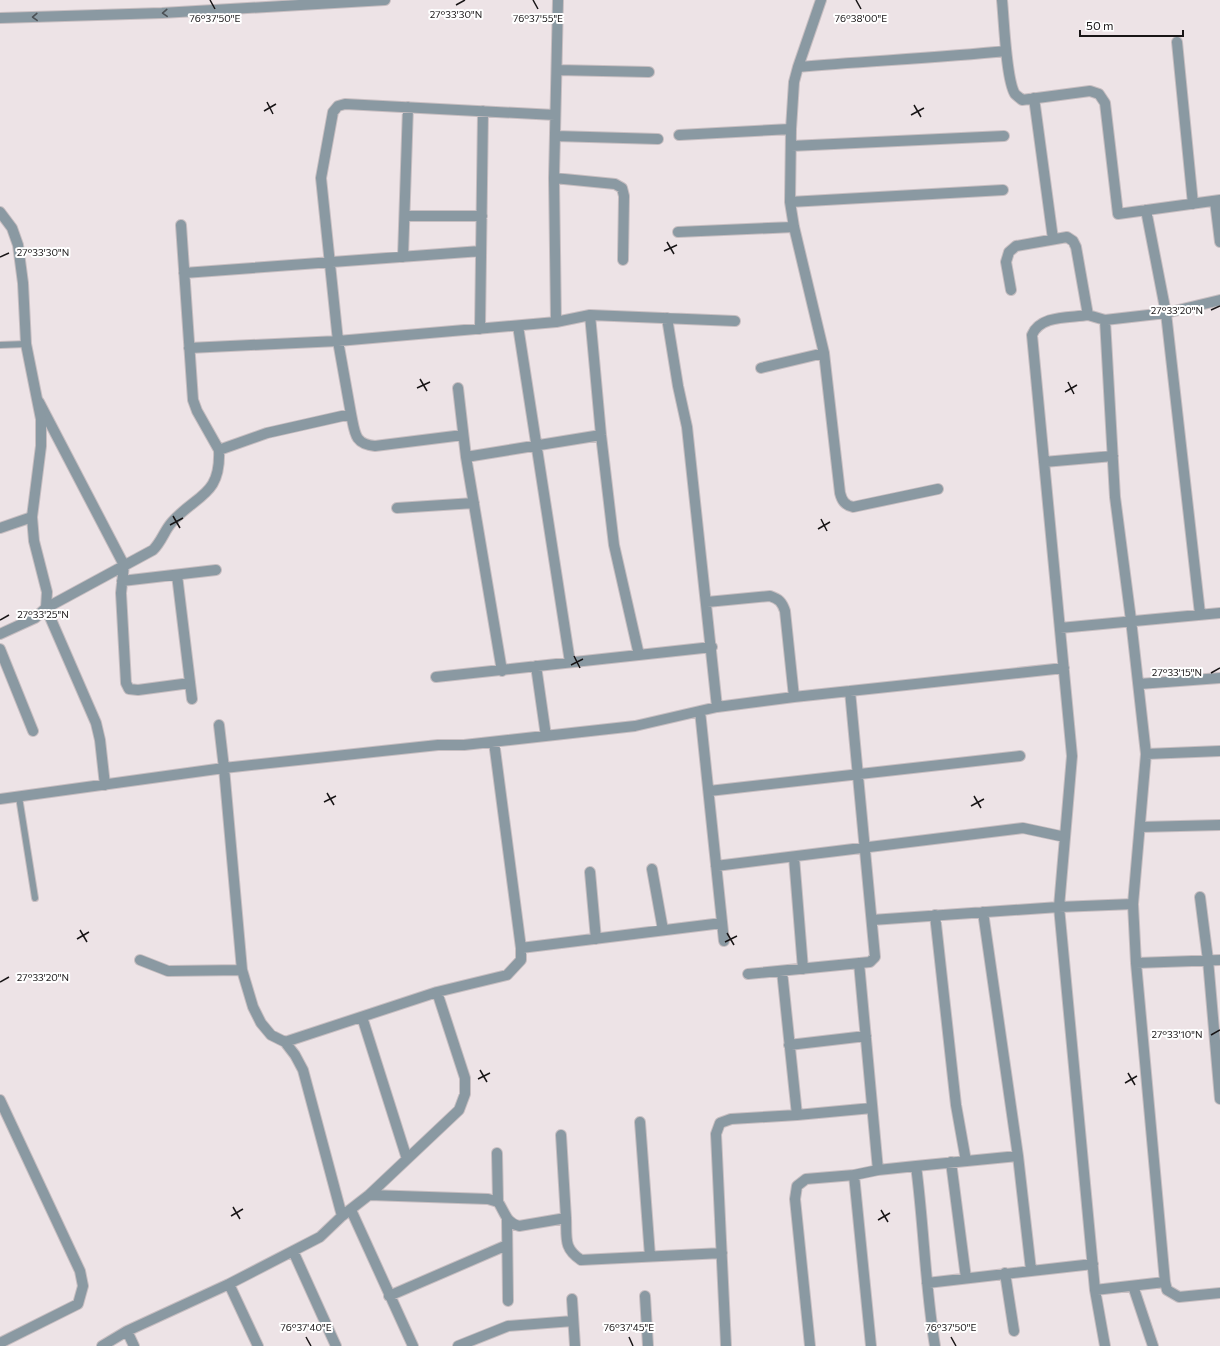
<svg xmlns="http://www.w3.org/2000/svg" width="1220" height="1346" font-family="Commissioner,sans-serif">
  <style>
    .lines { fill: none; stroke-linecap: round; stroke-linejoin: round }
    .service-casing { stroke: #c7bec1; stroke-width: 8 }
    .minor-casing { stroke: #c7bec1; stroke-width: 12 }
    .tertiary-casing { stroke: #c7bec1; stroke-width: 12 }
    .service { stroke: #8a99a2; stroke-width: 6 }
    .minor { stroke: #8a99a2; stroke-width: 10 }
    .tertiary { stroke: #8a99a2; stroke-width: 10 }
    .oneway { stroke: #4b5055 }
    .ticks { fill: none; stroke: #181516; stroke-width: 1.5 }
    .ticks-label { font-size: 10px; text-anchor: middle; fill: #181516; stroke: #fff; stroke-width: 4; stroke-linejoin: round; paint-order: stroke }
  </style>
  <rect width="100%" height="100%" fill="#ede3e6"/>
  <g class="lines">
    <defs>
      <path id="service" d="M0,345L26,344
        M19,797L35,898"/>
      <path id="minor" d="M558,0L554,178L556,322L590,315L735,321
        M821,0L798,67L794,82L791,129L790,202L794,227L824,353L840,493C842,501 845,505 853,507L938,489
        M1002,0C1004,19 1006,80 1015,94C1017,96 1020,98 1022,100L1090,91L1099,94L1105,103L1118,214L1220,200
        M1177,42L1193,204
        M798,67C867,61 937,58 1006,51
        M557,70L649,72
        M1034,98L1053,239
        M679,135L791,129
        M555,136L658,139
        M791,146L1004,136
        M554,178L615,184L622,188L624,196L623,260
        M1215,201L1220,242
        M790,202L1003,190
        M1146,210L1166,313L1200,614
        M405,216H482
        M181,225L193,400L197,411L219,450
        M678,232L794,227
        M403,257L408,107
        M184,273L481,251
        M1011,290L1006,262L1009,252L1016,246L1067,237L1073,241L1076,247L1088,315L1105,320L1166,313L1220,300
        M590,315L601,435L614,545L639,655
        M1088,315C1069,318 1040,315 1032,335L1072,756L1059,907L1095,1290L1105,1346
        M667,318L678,386L687,427L717,707
        M1105,320L1115,497L1131,620L1146,754L1133,904L1136,963L1165,1282L1167,1290L1179,1297L1220,1293
        M518,326L570,662
        M480,329L483,111
        M189,348L338,341L556,322
        M761,368L824,353
        M458,388L466,457L502,671
        M39,402L124,565L121,593L126,683L129,689L138,690L190,683
        M351,414L338,341L321,178L333,112L338,106L345,104L555,115
        M466,457L601,435
        M1044,462L1113,456
        M397,508L474,503
        M0,528L32,517
        M177,575L192,699
        M122,581L216,570
        M707,602L770,596C779,599 782,602 785,611L794,697
        M1060,628L1220,613
        M0,649L33,731
        M536,666L546,736
        M436,677L712,647
        M1139,684L1220,678
        M700,711L724,941
        M219,725L224,768L438,745H464L635,726L717,707L794,697L1064,668
        M494,742L521,948
        M1146,754L1220,751
        M105,785L100,740L96,723L46,608L153,550C162,541 164,531 172,522C197,494 221,496 219,450L267,433L351,414C355,433 354,444 375,446L463,435
        M709,791L1020,756
        M0,799L224,768L242,970L253,1007L261,1023L271,1035L285,1042L295,1055L303,1070L342,1216
        M1140,827L1220,825
        M794,857L803,969
        M716,866L1023,828L1065,837
        M652,869L663,930
        M590,872L596,939
        M1200,897L1208,960L1220,1099
        M983,912L1018,1156
        M935,915L956,1105L966,1161
        M872,920L1059,907L1133,904
        M140,960L168,971L242,970
        M859,963L878,1170L854,1175L871,1346
        M1136,963L1220,960
        M782,971L797,1115
        M748,974L870,962L875,957L850,691
        M362,1017L407,1159
        M285,1042L437,992L507,975L521,960V948L722,923
        M789,1045L866,1036
        M0,1100L80,1271L83,1286L78,1304L0,1343
        M640,1122L650,1256
        M561,1135L566,1218
        M497,1153L498,1202
        M951,1162L966,1278
        M916,1166L1018,1156L1031,1270
        M878,1170L916,1166C924,1226 925,1286 935,1346
        M369,1195L488,1199L498,1202C505,1212 506,1223 519,1226L566,1218C567,1238 563,1248 581,1260L722,1253
        M351,1210L413,1346
        M507,1219L508,1301
        M293,1251L336,1346
        M1005,1273L1014,1331
        M927,1283L1093,1264
        M229,1284L258,1346
        M1133,1286L1153,1346
        M1095,1290L1165,1282
        M389,1296L507,1245
        M645,1296L648,1346
        M572,1299L575,1346
        M127,1331L134,1346
        M102,1346L127,1331L229,1284L320,1237L342,1216L369,1195L459,1110L465,1094V1078L437,992
        M458,1346L508,1326L573,1321
        M726,1346L716,1134L720,1123L731,1119L797,1115L872,1108
        M810,1346L795,1199L797,1186L806,1179L854,1175"/>
      <path id="tertiary" d="M0,18L162,13L385,0
        M0,212L12,228L18,245L23,283L26,344L41,419V446L32,517L34,541L47,592L46,608L35,618L0,634"/>
    </defs>
    <use href="#service" class="service-casing"/>
    <use href="#minor" class="minor-casing"/>
    <use href="#tertiary" class="tertiary-casing"/>
    <use href="#service" class="service"/>
    <use href="#minor" class="minor"/>
    <use href="#tertiary" class="tertiary"/>
  </g>
  <defs><path id="oneway-chevron" d="M-2-3.5L2.5 0L-2 3.5" fill="none" stroke-width="1.6" stroke-linecap="round" stroke-linejoin="round"/></defs>
  <g class="oneway">
    <use href="#oneway-chevron" transform="translate(165 13) rotate(177)"/>
    <use href="#oneway-chevron" transform="translate(35 17) rotate(178)"/>
  </g>
  <path class="ticks" d="M210,0L215,9M533,0L538,9M856,0L861,9M456,5L465,0M267,102L273,114M914,105L921,117M264,111L276,104M911,115L924,108M667,242L674,254M664,251L677,245M0,257L9,253M1211,310L1220,306M420,379L427,391M1068,382L1074,394M417,388L430,382M1065,392L1077,385M173,516L180,528M821,519L827,531M170,525L183,518M818,529L830,522M0,620L9,615M574,656L580,668M571,665L583,659M1211,673L1220,668M327,793L334,805M974,796L981,808M324,802L336,796M971,806L984,799M80,930L87,942M727,933L734,945M77,939L89,932M725,942L737,936M0,982L9,977M1211,1035L1220,1030M480,1070L487,1082M1128,1073L1135,1085M478,1079L490,1073M1125,1083L1137,1076M233,1207L240,1219M881,1210L888,1222M231,1216L243,1209M878,1220L890,1213M306,1337L311,1346M629,1337L633,1346M951,1337L956,1346"/>
  <g class="ticks-label">
    <text x="456" y="18">27°33'30"N</text>
    <text x="215" y="22">76°37'50"E</text>
    <text x="538" y="22">76°37'55"E</text>
    <text x="861" y="22">76°38'00"E</text>
    <text x="43" y="256">27°33'30"N</text>
    <text x="1177" y="314">27°33'20"N</text>
    <text x="43" y="618">27°33'25"N</text>
    <text x="1177" y="676">27°33'15"N</text>
    <text x="43" y="981">27°33'20"N</text>
    <text x="1177" y="1038">27°33'10"N</text>
    <text x="306" y="1331">76°37'40"E</text>
    <text x="629" y="1331">76°37'45"E</text>
    <text x="951" y="1331">76°37'50"E</text>
  </g>
  <path d="M1080 30v6h103v-6" fill="none" stroke="#181516" stroke-width="2"/>
  <text x="1086" y="30" font-size="12" fill="#181516" stroke="#ffffff" stroke-width="3" paint-order="stroke">50 m</text>
</svg>
